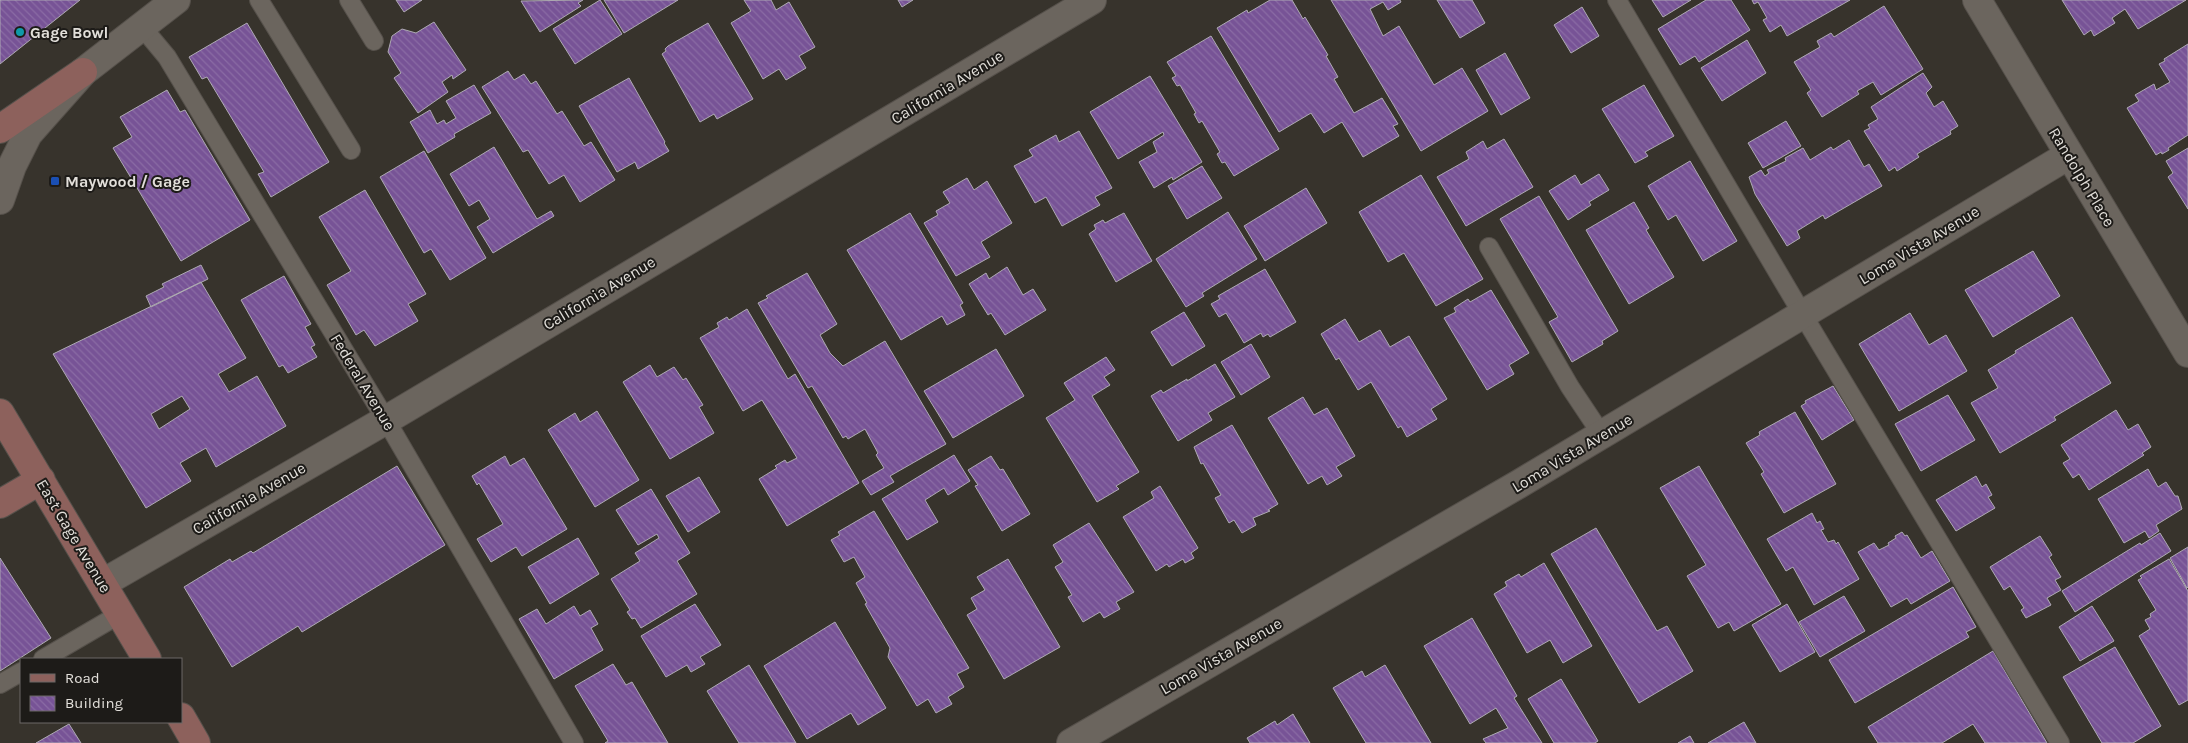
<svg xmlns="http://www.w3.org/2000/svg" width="2188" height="743" font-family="Karla,sans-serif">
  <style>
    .building { fill: url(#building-back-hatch); stroke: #aeaab3; fill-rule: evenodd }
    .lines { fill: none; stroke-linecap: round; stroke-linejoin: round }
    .service-casing { stroke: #56514b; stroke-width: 20 }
    .minor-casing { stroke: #56514b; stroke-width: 30 }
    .tertiary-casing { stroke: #56514b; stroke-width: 30 }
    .secondary-casing { stroke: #56514b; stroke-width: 30 }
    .service { stroke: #6b655e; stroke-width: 18 }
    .minor { stroke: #6b655e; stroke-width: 28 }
    .tertiary { stroke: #6b655e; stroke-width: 28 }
    .secondary { stroke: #8d615c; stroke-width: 28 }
    .culture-dot { fill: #0f9aa8; stroke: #1d1b18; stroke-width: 2 }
    .transit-dot { fill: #1a4fb4; stroke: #1d1b18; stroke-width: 2 }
    .labels { text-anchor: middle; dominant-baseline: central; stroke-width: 4; stroke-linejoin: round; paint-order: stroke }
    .poi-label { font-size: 16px; font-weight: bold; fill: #e2dfda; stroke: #1d1b18; text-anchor: start }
    .street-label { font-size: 16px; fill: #e2dfda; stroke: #1d1b18 }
  </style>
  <defs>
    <pattern id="building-back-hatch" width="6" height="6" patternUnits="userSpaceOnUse" patternTransform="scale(1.25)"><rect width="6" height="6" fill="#775396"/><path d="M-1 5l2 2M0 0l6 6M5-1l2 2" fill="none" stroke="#8a6ba4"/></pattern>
  </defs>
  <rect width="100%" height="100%" fill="#37332c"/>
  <path class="building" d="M0,0H80L0,64Z
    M396,0H422L404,12Z
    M583,0L578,3L581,6L540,32L521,1Z
    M600,0L622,34L575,64L553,29Z
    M604,0H678L624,33Z
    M744,0H771L776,10L789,2L815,47L799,56L806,68L786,80L779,69L763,79L731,23L751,11Z
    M898,0H913L902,7Z
    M1270,0H1292L1303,19L1305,17L1328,55L1326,56L1338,77L1334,79L1354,113L1382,98L1398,124L1393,126L1399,136L1363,157L1342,122L1324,133L1311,113L1279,132L1217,28L1247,10L1248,13Z
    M1331,0H1400L1401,2L1388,10L1383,2L1370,9L1383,36L1399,26L1434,85L1462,68L1488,111L1421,151Z
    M1437,0H1472L1485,23L1460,38Z
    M1652,0H1691L1663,17Z
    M1706,0H1731L1750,30L1699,62L1695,56L1680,65L1658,29Z
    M1752,0H1850L1787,36L1781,25L1770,32L1763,20L1767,18L1758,2L1754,4Z
    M2062,0H2186L2138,29L2125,9L2112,18L2115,23L2094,36L2091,30L2084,35Z
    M1884,6L1923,69L1881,95L1873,82L1857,91L1859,94L1822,117L1807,93L1811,90L1794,62L1820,47L1817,41L1831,33L1834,37Z
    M1582,7L1599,36L1571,53L1554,25Z
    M434,22L466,70L453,79L452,75L442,82L448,92L418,113L394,78L401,73L388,52L392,36L402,29L416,33Z
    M247,23L329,162L271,197L258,174L264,172L207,77L202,79L189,57Z
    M708,23L753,99L717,119L714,114L700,122L662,54L666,51L665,49L668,46Z
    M1211,36L1279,149L1234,176L1225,162L1222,163L1217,154L1220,152L1202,121L1199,123L1194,114L1196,113L1180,85L1177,86L1172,78L1176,76L1167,62Z
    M1747,40L1766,73L1722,101L1701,68Z
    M2188,44V135L2168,148L2169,150L2162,154L2161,152L2156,155L2127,108L2139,101L2135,95L2154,84L2156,90L2170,82L2159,64L2165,61L2164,59Z
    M1505,53L1530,98L1501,115L1476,70Z
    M508,71L514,80L524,74L531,84L536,81L557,114L562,111L584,146L591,142L615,180L580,202L564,175L549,184L528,150L523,152L482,87Z
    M1923,73L1932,87L1926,93L1934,107L1943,101L1958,126L1950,131L1951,134L1917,154L1919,157L1897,171L1895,167L1889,171L1864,131L1870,128L1868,125L1878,119L1871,107Z
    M1150,76L1202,162L1173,180L1172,177L1154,188L1139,162L1157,152L1153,142L1164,135L1163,132L1118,159L1090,112Z
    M629,78L665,142L664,143L669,151L638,169L635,162L617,172L579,106Z
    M474,85L491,113L454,134L455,137L428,153L410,122L430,110L437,124L444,120L446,124L456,118L446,101Z
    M1644,85L1674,136L1645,152L1648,156L1635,163L1602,109Z
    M167,90L180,112L185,110L250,220L181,261L113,148L132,137L120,117Z
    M1786,121L1801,146L1763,168L1748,143Z
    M1079,131L1112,188L1095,197L1100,205L1062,226L1046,197L1035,203L1014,166L1033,156L1029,150L1056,135L1059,142Z
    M1504,139L1533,187L1466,226L1437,177L1469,159L1466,152L1483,141L1487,149Z
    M1849,140L1864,167L1869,164L1882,186L1825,219L1823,215L1797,231L1800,238L1787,246L1755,194L1749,177L1761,170L1765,176L1769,173L1767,170L1786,161L1785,158L1803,148L1810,160L1831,147L1833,150Z
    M494,147L537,219L551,211L554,216L493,253L477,227L490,219L479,200L469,206L450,174Z
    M2188,148V209L2168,177L2173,173L2166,161Z
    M424,151L486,258L450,280L431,249L424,253L380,177Z
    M1690,161L1737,241L1703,261L1676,215L1668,220L1648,186Z
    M1202,166L1222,198L1187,219L1168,186Z
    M1599,174L1609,190L1589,202L1591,205L1568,220L1549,191L1575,175L1581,185Z
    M1421,175L1483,279L1436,306L1404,253L1388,262L1359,212Z
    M967,178L974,190L987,181L1012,223L981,242L990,257L956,276L924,223L938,215L936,211L950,203L943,192Z
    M1306,188L1327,223L1265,261L1244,226Z
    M365,190L426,294L408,304L418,321L375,346L364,330L356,335L327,285L351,271L319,217Z
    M1539,196L1618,331L1602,341L1603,344L1572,362L1549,322L1558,317L1500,219Z
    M1634,202L1649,228L1646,230L1674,277L1629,304L1586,230Z
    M1228,212L1257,259L1202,293L1204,296L1186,307L1156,259Z
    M910,213L963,303L960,305L965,315L947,325L942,316L901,340L847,250Z
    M1124,213L1152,261L1116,282L1089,234L1096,229L1094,225L1103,220L1105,223Z
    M2033,251L2060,296L1993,337L1965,290Z
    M201,265L208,279L151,307L146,296L164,287L162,284Z
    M1007,267L1023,295L1033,289L1046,310L1005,335L991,313L988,315L969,284L986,273L989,279Z
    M1265,269L1296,322L1270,337L1268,334L1263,337L1261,333L1244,343L1226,313L1219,317L1211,304L1220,299L1218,296Z
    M807,273L837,324L820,335L830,353L843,366L885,341L946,444L890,476L894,482L871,495L862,481L884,468L876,455L878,453L865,429L848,439L846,436L843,438L812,386L808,388L758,303L768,298L766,296Z
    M284,276L311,324L305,327L315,345L311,347L317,357L288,373L283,365L279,367L241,300Z
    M201,282L246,358L218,374L229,392L257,376L286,426L216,467L206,448L180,463L191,481L146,508L53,354ZM182,396L190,409L159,429L151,414Z
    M1491,290L1529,353L1509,365L1514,374L1487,390L1444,318L1456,312L1454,308L1468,299L1470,302Z
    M747,309L788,379L795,374L859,483L787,526L759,479L777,468L775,466L785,460L787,463L797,458L762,400L743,411L700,338L719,327L717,323L727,317L729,320Z
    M1184,312L1205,346L1172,366L1151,332Z
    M1910,313L1929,345L1946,335L1967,371L1899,411L1859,344Z
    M2072,317L2111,383L2054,417L2056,420L2000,453L1971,403L1998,388L1988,370L2016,353L2015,351Z
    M1345,319L1359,342L1380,330L1390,347L1409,336L1447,399L1431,409L1437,419L1407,437L1401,426L1398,428L1371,382L1358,390L1339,358L1336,360L1321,334Z
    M1251,344L1270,377L1241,395L1221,362Z
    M996,349L1024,396L953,438L924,391Z
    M1106,357L1115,370L1104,377L1110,385L1092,396L1139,472L1116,486L1119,489L1097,502L1046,418L1075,400L1064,383Z
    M1215,364L1235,397L1208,413L1212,420L1178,441L1151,396L1161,390L1163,393L1187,379V381Z
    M650,365L657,377L674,367L683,380L686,378L703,405L699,407L714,433L670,459L623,382Z
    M1833,386L1854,420L1822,440L1801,406L1806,403L1805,401Z
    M1948,395L1975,440L1921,471L1895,424Z
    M1303,397L1314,415L1327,408L1355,456L1336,467L1342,476L1327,485L1322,476L1308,484L1268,418Z
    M2116,410L2128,430L2138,424L2151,447L2142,453L2144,455L2089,490L2079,474L2073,478L2063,463L2070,459L2061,445Z
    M597,411L639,480L595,507L548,430L575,413L580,422Z
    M1795,412L1836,484L1784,513L1761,474L1764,472L1746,443L1760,435L1759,432Z
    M1232,425L1278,504L1268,510L1270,511L1253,518L1256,525L1242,533L1234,520L1229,523L1215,498L1221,495L1203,463L1201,464L1194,447Z
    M954,455L970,481L948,495L944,488L925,500L938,522L907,540L882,499Z
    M505,456L510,466L524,458L567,529L522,556L516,547L491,562L477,539L503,524L479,483L477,485L472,476Z
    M991,456L1000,470L1003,469L1030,514L1002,531L975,486L978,485L968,470Z
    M397,466L445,545L302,632L298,626L232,667L184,587L230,559L232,562L251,551L253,553Z
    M1699,466L1781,604L1734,631L1729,622L1718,628L1687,576L1706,565L1660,488Z
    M2148,469L2158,487L2166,482L2175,496H2178L2182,509L2156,525L2159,531L2149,538L2145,531L2124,543L2098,499Z
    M1976,476L1982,487L1986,484L1992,495L1988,497L1995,508L1956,531L1936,500Z
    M699,477L720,512L688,532L666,496Z
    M1160,486L1198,548L1191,553L1194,558L1185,563L1183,559L1169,567L1167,564L1156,571L1123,517L1154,498L1151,492Z
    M651,489L690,553L677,561L697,594L641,628L635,618L632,619L627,612L630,610L611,579L640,561L635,553L659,538L657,534L638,545L616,510Z
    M874,511L969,668L957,674L964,687L948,697L952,704L936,713L928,699L917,706L888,657L890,648L865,604L867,603L856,583L865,577L854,557L844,562L831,540L840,535L838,532Z
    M1812,513L1817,523L1820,521L1824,529L1821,530L1828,542L1834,540L1836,544L1838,542L1859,579L1814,605L1793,567L1786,571L1767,539Z
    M1089,523L1134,592L1116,602L1120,609L1104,618L1100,612L1083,622L1068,597L1072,595L1055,567L1063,562L1053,545Z
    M1596,528L1657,631L1667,626L1693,671L1639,703L1551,554Z
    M1902,532L1905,536L1907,535L1921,558L1932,551L1950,581L1911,604L1907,598L1891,607L1858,552L1874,543L1879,550L1889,545L1888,543L1896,538L1895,536Z
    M2160,533L2171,551L2075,612L2062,591L2140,543L2141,545Z
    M2040,536L2052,555L2049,557L2061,577L2055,580L2061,590L2047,598L2051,605L2026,618L2021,610L2024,608L2010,586L2004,590L1990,567Z
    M578,538L599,574L550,604L528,567Z
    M2188,547V587L2187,588L2170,558Z
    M0,558L51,638L0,671Z
    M1008,559L1060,647L1004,679L967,615L977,609L971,598L985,590L977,577Z
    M2169,559L2188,591V700L2179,705L2139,636L2150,629L2145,620L2151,617L2150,614L2156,610L2138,580L2142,578L2140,576Z
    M1544,563L1592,646L1563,663L1550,640L1527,653L1494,594L1507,586L1505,582L1519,574L1521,577Z
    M1953,587L1976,627L1966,632L1969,637L1855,703L1829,660Z
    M1844,596L1865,631L1820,657L1799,622Z
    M695,604L721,645L700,657L705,664L691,672L687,665L666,677L641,636Z
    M1787,604L1815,652L1780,672L1752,625Z
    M574,606L580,616L590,610L598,624L591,628L603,650L554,679L519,619L537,609L546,624Z
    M2092,606L2114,641L2080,661L2059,627Z
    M1472,618L1517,696L1514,698L1542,743H1486L1483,739L1508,728L1496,708L1470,724L1424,646Z
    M835,622L886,708L858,725L851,713L807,739L764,666Z
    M2115,647L2161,726L2133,743H2102L2063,677Z
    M1993,651L2047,743H1985L1973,724L1942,743H1878L1868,727Z
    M613,664L626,685L632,682L668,743H605L608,741L575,686Z
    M749,665L796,743H739L707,691Z
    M1385,665L1431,743H1366L1333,688L1362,671L1365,677Z
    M1561,679L1598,741L1595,743H1554L1528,699Z
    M1293,714L1310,743H1250L1247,738L1275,721L1277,725Z
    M1744,722L1756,743H1708Z
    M69,724L81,743H36Z
    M1690,736L1694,743H1678Z"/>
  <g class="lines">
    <defs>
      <path id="service" d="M259,0L351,150
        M349,0L374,41
        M1617,0L1803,315L2060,743
        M142,27L167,57L386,420L574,743
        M1489,247L1570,387L1602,435
        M43,659L120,614
        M0,684L21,672"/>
      <path id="minor" d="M1977,0L2188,353
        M103,583L386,420L1092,0
        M1071,743L1519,484L2069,155"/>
      <path id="tertiary" d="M0,200L12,166L28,134L83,72L176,0"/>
      <path id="secondary" d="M0,129L83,72
        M0,413L147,659
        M0,504L41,480
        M181,717L196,743"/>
    </defs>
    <use href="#service" class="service-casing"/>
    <use href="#minor" class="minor-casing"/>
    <use href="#tertiary" class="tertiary-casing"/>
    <use href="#secondary" class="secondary-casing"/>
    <use href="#service" class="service"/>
    <use href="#minor" class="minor"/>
    <use href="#tertiary" class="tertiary"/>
    <use href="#secondary" class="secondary"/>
  </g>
  <circle class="culture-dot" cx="20" cy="32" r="5"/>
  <rect class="transit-dot" x="50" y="176" width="10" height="10" rx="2.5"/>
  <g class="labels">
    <g class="poi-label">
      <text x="30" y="32">Gage Bowl</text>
      <text x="65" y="181">Maywood / Gage</text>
    </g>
    <g class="street-label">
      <text transform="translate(947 87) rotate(-31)">California Avenue</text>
      <text transform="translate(2082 177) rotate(59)">Randolph Place</text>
      <text transform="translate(1919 245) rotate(-31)">Loma Vista Avenue</text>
      <text transform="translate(599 293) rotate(-31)">California Avenue</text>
      <text transform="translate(363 382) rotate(59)">Federal Avenue</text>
      <text transform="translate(1572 453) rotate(-31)">Loma Vista Avenue</text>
      <text transform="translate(249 498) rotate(-30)">California Avenue</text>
      <text transform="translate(74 536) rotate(59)">East Gage Avenue</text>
      <text transform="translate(1221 656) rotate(-30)">Loma Vista Avenue</text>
    </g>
  </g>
  <rect x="20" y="658" width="162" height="65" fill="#1d1b18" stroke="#6c6966"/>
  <rect x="30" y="674" width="25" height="8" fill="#8d615c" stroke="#6c6966"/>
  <text x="65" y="683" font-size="15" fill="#e2dfda">Road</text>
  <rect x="30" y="696" width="25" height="15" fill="url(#building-back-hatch)" stroke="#6c6966"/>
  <text x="65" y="708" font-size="15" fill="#e2dfda">Building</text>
</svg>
